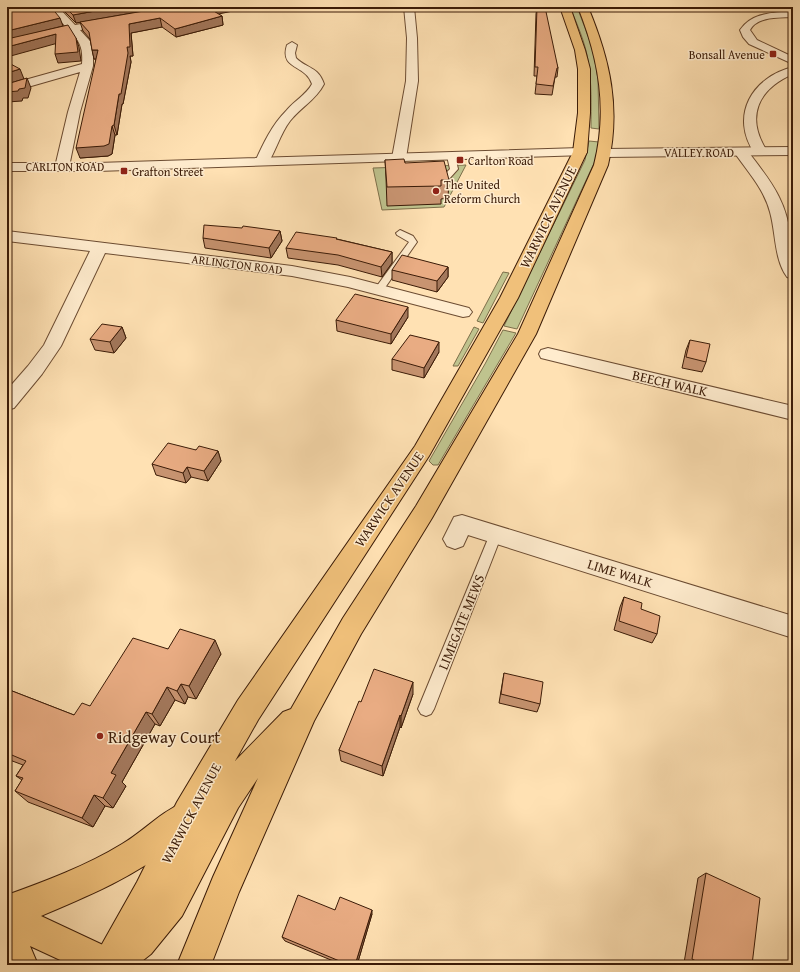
<svg xmlns="http://www.w3.org/2000/svg" width="800" height="972" font-family="'Gentium Book Plus',serif">
  <style>
    .green { fill: #bfc38e; stroke: #7d6f4a }
    .lines { fill: none; stroke-linecap: round; stroke-linejoin: round }
    .service-casing { stroke: #6c4c32; stroke-width: 2 }
    .minor-casing { stroke: #6c4c32; stroke-width: 2 }
    .tertiary-casing { stroke: #6c4c32; stroke-width: 2 }
    .primary-casing { stroke: #3b1b07; stroke-width: 2 }
    .trunk-casing { stroke: #3b1b07; stroke-width: 2 }
    .service { fill: #ffecce; fill-rule: evenodd }
    .minor { fill: #ffecce; fill-rule: evenodd }
    .tertiary { fill: #ffecce; fill-rule: evenodd }
    .primary { fill: #f0c07a; fill-rule: evenodd }
    .trunk { fill: #f0c07a; fill-rule: evenodd }
    .wall { fill: #c89471; stroke: #3b1b07 }
    .shaded-wall { fill: #a3785c; stroke: #3b1b07 }
    .building { fill: #e9ac83; stroke: #3b1b07 }
    .poi-dot { fill: #8f2418; stroke: #ffecce; stroke-width: 1.5 }
    .labels { text-anchor: middle; dominant-baseline: central; stroke-width: 3; stroke-linejoin: round; paint-order: stroke }
    .far-poi-label { font-size: 12px; fill: #3b1b07; stroke: #ffecce; text-anchor: start }
    .far-street-label { font-size: 12px; fill: #3b1b07; stroke: #ffecce }
    .street-label { font-size: 14px; fill: #3b1b07; stroke: #ffecce }
    .near-poi-label { font-size: 17px; fill: #3b1b07; stroke: #ffecce; text-anchor: start }
  </style>
  <rect width="100%" height="100%" fill="#ffe1b3"/>
  <filter id="stains"><feTurbulence type="fractalNoise" baseFrequency=".005" numOctaves="4"/><feColorMatrix values="0 0 0 0 .2 0 0 0 0 .09 0 0 0 0 .02 0 0 0 .5 -.17"/></filter>
  <radialGradient id="worn" r=".72"><stop offset=".6" stop-color="#630" stop-opacity="0"/><stop offset="1" stop-color="#630" stop-opacity=".3"/></radialGradient>
  <path class="green" d="M570,7H577L593,49L598,80L599,129L591,128C591,106 592,83 588,60C585,42 577,24 570,7Z
    M589,141L599,142L595,161L517,329L504,326L585,160Z
    M466,165L444,207L382,210L373,168Z
    M503,272L509,273L483,323L477,321Z
    M474,327L479,329L458,366H453Z
    M503,330L516,333L438,465H433L429,461L485,364Z"/>
  <g class="lines">
    <defs>
      <path id="service" d="M448,154H454L455,156L458,169L449,179H446L442,177L450,169L447,156Z
        M400,230L413,236L417,242L382,292H376L374,290L409,242L397,235L396,233Z
        M496,529L500,530L502,534L434,709L431,714L426,716L421,714L418,709L490,534L492,530Z"/>
      <path id="minor" d="M48,7H58L75,25L111,19L116,22L111,25L80,30L90,41L93,55V66L80,112L69,167L67,170L62,171L57,170L55,167L68,112L80,72L7,93V85L82,64C83,49 81,43 71,32L7,48V42L66,27Z
        M404,7H414L417,38L418,81L406,158L404,161H394L392,158L406,81L407,38Z
        M793,11V17C779,18 758,16 750,30L757,40L793,57V64L749,44L743,37L740,30C752,12 773,13 793,11Z
        M292,42L297,45L295,53L296,58C307,69 318,66 324,84C316,100 301,107 290,121C280,134 276,151 267,165H257L255,162C263,144 272,125 286,111C294,101 306,95 312,84C306,64 279,70 287,45Z
        M793,67V74C758,89 745,117 767,151L765,154H755C729,116 752,77 793,67Z
        M741,148L746,149C758,165 771,180 779,197C792,223 793,251 793,279L787,277C774,259 776,233 770,212C764,189 748,172 734,152L736,149Z
        M7,231L292,266L350,277L469,308L472,312L469,316L463,317L348,287L292,276L105,253L61,346L42,374L14,408L7,410V390L28,366L44,345L90,251L7,241Z
        M548,348L793,406V420L541,358L539,354L541,350Z
        M462,515L793,616V638L468,535L463,546L455,549L447,546L443,539L454,517Z"/>
      <path id="tertiary" d="M793,147V155L605,157L600,156L598,153L600,150L605,149Z
        M580,148L585,149L587,152L585,155L97,171H7V163H97Z"/>
      <path id="primary" d="M183,803L194,807L198,818C197,821 196,826 193,829C188,835 180,840 174,845C134,877 88,896 41,916L120,953L125,965H71L30,946L38,965H7V895C46,881 86,866 122,844C143,832 160,812 183,803Z"/>
      <path id="trunk" d="M560,7H570L585,50L590,69V113L587,152L518,298L429,456L258,720L235,761L283,712L291,709L343,618L416,506L518,334L594,165C608,109 599,60 578,7H588C610,60 621,108 608,165L536,334L432,518L361,634L314,721L239,892L211,965H177L213,877L258,778L238,808L182,916L151,954L137,965H92L97,953L137,882L177,802L238,700L415,446L500,298L573,152L578,113V69L575,50Z"/>
    </defs>
    <use href="#service" class="service-casing"/>
    <use href="#minor" class="minor-casing"/>
    <use href="#tertiary" class="tertiary-casing"/>
    <use href="#primary" class="primary-casing"/>
    <use href="#trunk" class="trunk-casing"/>
    <use href="#service" class="service"/>
    <use href="#minor" class="minor"/>
    <use href="#tertiary" class="tertiary"/>
    <use href="#primary" class="primary"/>
    <use href="#trunk" class="trunk"/>
  </g>
  <path class="wall" d="M60,7H166L218,14L222,16L223,25L176,37L162,27L131,33L133,56H130L131,62L123,104H122L117,135H115L112,154L108,156L80,158L96,59H94L90,39L83,31L80,22L76,23Z
    M537,7L558,68L557,77H555L552,95L535,94L537,76H534L536,14Z
    M385,160L405,163L449,180L448,198L441,199V204L387,206L386,178Z
    M280,231L282,241L271,258L205,248L203,238Z
    M337,239L392,252V263L382,277L338,265L288,258L286,248Z
    M448,267V277L437,292L392,280V270Z
    M408,317L391,344L337,331L336,320Z
    M122,327L126,338L114,353L95,350L90,339Z
    M690,340L706,362L702,372L682,368L686,350Z
    M439,352L424,378L392,370V359Z
    M196,450L218,451L221,461L208,481L191,477L186,483L156,475L152,464Z
    M624,597L641,609L657,634L652,643L614,630L620,607Z
    M168,649L221,654L196,699L188,697L185,704L175,700L160,726L155,724L122,782L126,786L113,808L105,806L93,827L28,802L15,791L22,780L16,776L23,765L7,759V689L74,715L90,706Z
    M504,673L540,704L537,712L499,703Z
    M413,694L401,728L400,727L383,776L341,761L339,750L361,702Z
    M706,873L752,965H689L684,963L698,878Z
    M335,910L372,914L357,965H343L285,941L282,937Z"/>
  <path class="shaded-wall" d="M117,7H166L76,23L73,15Z
    M207,7H252L209,16Z
    M222,16L223,25L176,37L175,29Z
    M60,18L63,26L7,40V31Z
    M160,18L162,27L131,33L133,56H130L131,62L123,104H122L117,135L114,125L119,94L127,47L129,24Z
    M56,34L58,43L7,57V47Z
    M76,38L79,47L81,61L58,63L55,54Z
    M92,50H98L101,59H94Z
    M20,69L24,79L7,84V73Z
    M27,78L31,88L28,98H23L22,101L7,102V92L19,89Z
    M112,126L115,135L112,154L108,156L80,158L76,148Z
    M280,231L282,241L271,258L269,248Z
    M392,252V263L382,277L381,267Z
    M448,267V277L437,292V281Z
    M408,307V317L391,344V334Z
    M122,327L126,338L114,353L110,342Z
    M439,342V352L424,378V368Z
    M218,451L221,461L208,481L204,471Z
    M187,467L191,477L186,483L183,473Z
    M215,640L221,654L196,699L189,686Z
    M413,682V694L401,728V716Z
    M181,684L188,697L185,704L177,691Z
    M167,687L175,700L160,726L152,714Z
    M146,712L155,724L122,782L126,786L113,808L103,798L111,773Z
    M400,715V727L383,776L382,766Z
    M94,795L105,806L93,827L82,818Z
    M372,910V914L357,965H355Z"/>
  <path class="building" d="M7,7H51L60,18L7,31Z
    M65,7H117L73,15Z
    M167,7H208H207L222,16L175,29L160,18L129,24L130,47H127L128,53L121,94H119L114,125L112,126L109,144L104,146L76,148L98,50H92L89,32L80,22Z
    M537,7H545L558,68H557L553,86L536,84L538,67H535Z
    M68,25L76,38L78,52L55,54L56,34L7,47V39Z
    M7,62L20,69L7,73Z
    M27,78L25,88L19,89L18,91L7,92V84Z
    M404,159L405,163L444,161L449,180H441V186L387,187L385,160Z
    M204,225L242,228L243,226L280,231L269,248L203,238Z
    M296,232L337,238L336,239L392,252L381,267L338,255L286,248Z
    M402,255L448,267L437,281L392,270Z
    M355,294L408,307L391,334L336,320Z
    M102,324L122,327L110,342L90,339Z
    M410,335L439,342L424,368L392,359Z
    M690,340L710,344L706,362L686,357Z
    M168,443L196,450L199,446L218,451L204,471L187,467L183,473L152,464Z
    M624,597L642,603L641,609L660,616L657,634L619,621Z
    M180,629L215,640L189,686L181,684L177,691L167,687L152,714L146,712L111,773L116,775L103,798L94,795L82,818L15,791L23,778L16,776L26,761L7,753V689L74,715L82,703L90,706L133,638L168,649Z
    M374,669L413,682L401,716L400,715L382,766L339,750L359,701L361,702Z
    M504,673L543,682L540,704L501,694Z
    M706,873L760,898L752,965H704L692,959Z
    M298,895L335,910L340,897L372,910L355,965H349L282,937Z"/>
  <g class="poi-dot">
    <rect x="769" y="50" width="8" height="8" rx="2"/>
    <rect x="456" y="156" width="8" height="8" rx="2"/>
    <rect x="120" y="167" width="8" height="8" rx="2"/>
    <circle cx="436" cy="191" r="4"/>
    <circle cx="100" cy="736" r="4"/>
  </g>
  <g class="labels">
    <g class="far-poi-label">
      <text x="765" y="54" text-anchor="end">Bonsall Avenue</text>
      <text x="468" y="160">Carlton Road</text>
      <text x="132" y="171">Grafton Street</text>
      <text x="444" y="184">The United<tspan x="444" dy="14">Reform Church</tspan></text>
    </g>
    <g class="far-street-label">
      <text x="699" y="152">VALLEY ROAD</text>
      <text x="65" y="166">CARLTON ROAD</text>
      <text transform="translate(237 264) rotate(7)">ARLINGTON ROAD</text>
    </g>
    <g class="street-label">
      <text transform="translate(548 217) rotate(-64)">WARWICK AVENUE</text>
      <text transform="translate(670 383) rotate(13)">BEECH WALK</text>
      <text transform="translate(389 499) rotate(-56)">WARWICK AVENUE</text>
      <text transform="translate(620 573) rotate(17)">LIME WALK</text>
      <text transform="translate(461 622) rotate(-68)">LIMEGATE MEWS</text>
      <text transform="translate(191 813) rotate(-62)">WARWICK AVENUE</text>
    </g>
    <g class="near-poi-label">
      <text x="108" y="736">Ridgeway Court</text>
    </g>
  </g>
  <rect width="800" height="972" fill="none" stroke="#ffe1b3" stroke-width="24"/>
  <rect x="8" y="8" width="784" height="956" fill="none" stroke="#3b1b07" stroke-width="2"/>
  <rect x="12" y="12" width="776" height="948" fill="none" stroke="#3b1b07"/>
  <rect width="100%" height="100%" filter="url(#stains)"/>
  <rect width="100%" height="100%" fill="url(#worn)"/>
</svg>
